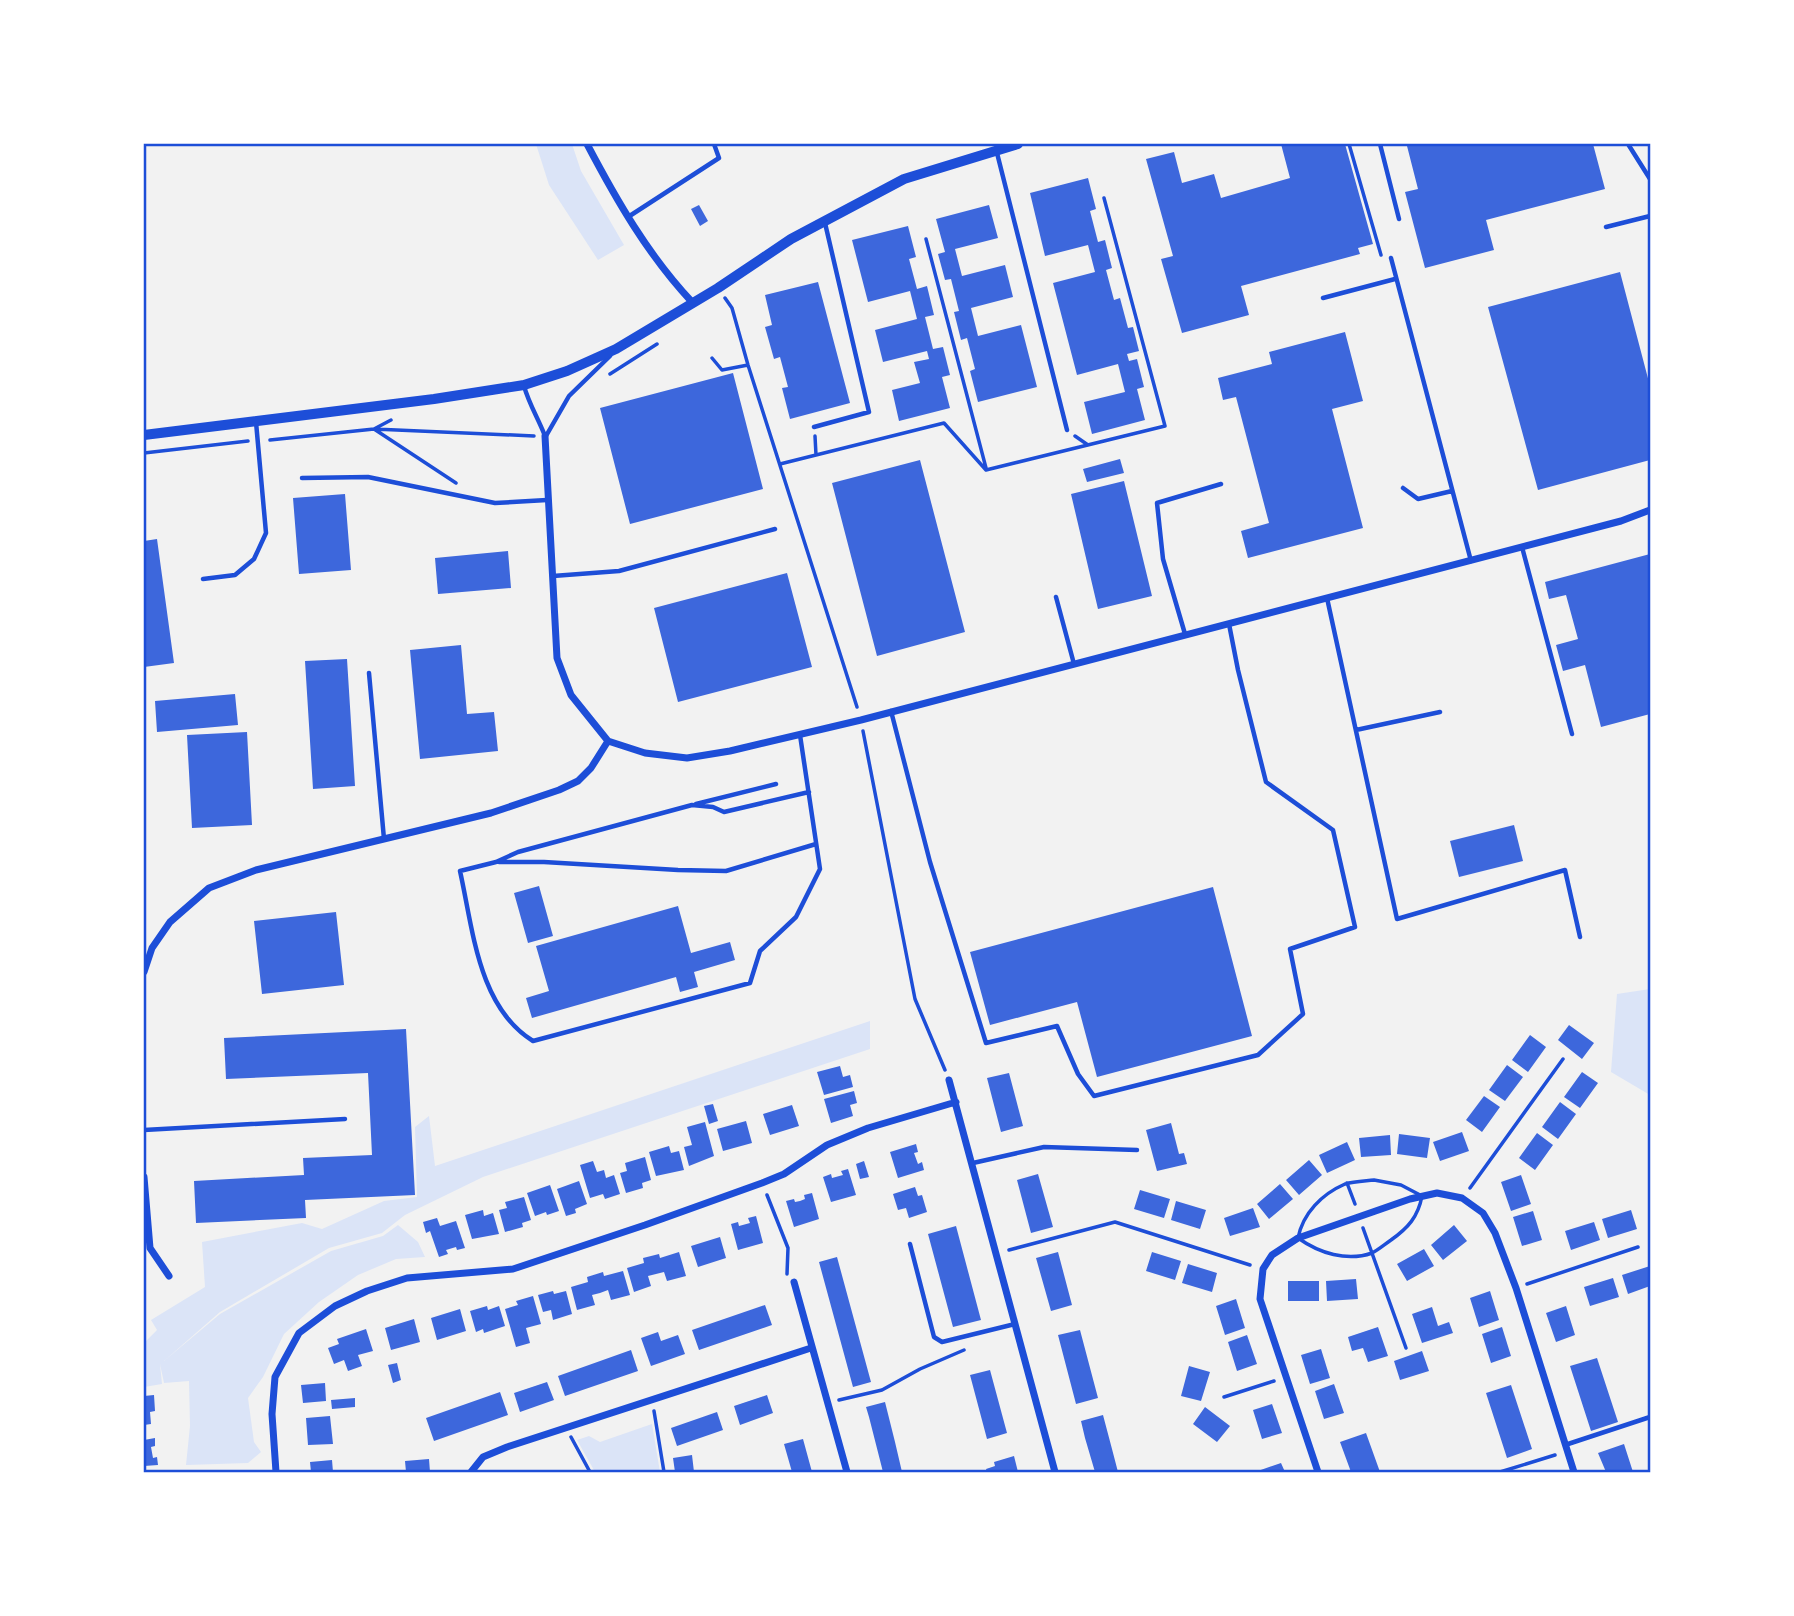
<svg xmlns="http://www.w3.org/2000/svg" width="1794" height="1616" font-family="'IBM Plex Sans',sans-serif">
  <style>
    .green { fill: #dbe4f7 }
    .building { fill: #3d67dc }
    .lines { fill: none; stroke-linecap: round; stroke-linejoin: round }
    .path { stroke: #1d4ed8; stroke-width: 3.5 }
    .service { stroke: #1d4ed8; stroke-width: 4.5 }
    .minor { stroke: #1d4ed8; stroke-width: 7 }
    .tertiary { stroke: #1d4ed8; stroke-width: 10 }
    .neatline { fill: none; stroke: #1d4ed8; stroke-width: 2.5 }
  </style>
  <rect width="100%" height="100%" fill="#f2f2f2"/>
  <path class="green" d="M536,144H572L581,171L624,245L598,260L549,185Z
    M1650,989V1095L1611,1072L1617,994Z
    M870,1021V1049L483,1177L405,1215L382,1233L329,1248L220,1312L164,1361L220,1314L331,1251L383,1236L398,1225L418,1242L425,1257L396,1259L358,1275L319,1302L284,1334L263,1377L248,1398L254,1442L261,1452L248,1463L186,1465L190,1426L189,1381L164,1383L160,1364L162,1384L144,1387V1343L157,1330L151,1320L205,1287L202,1242L302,1223L322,1229L384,1201L417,1197L415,1127L429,1116L435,1166Z
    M652,1424L660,1472H595L577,1440L589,1436L600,1442Z"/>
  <path class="building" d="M1281,144H1345L1373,244L1358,248L1360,254L1241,286L1249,315L1182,333L1161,259L1173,256L1146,159L1174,152L1182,183L1214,174L1221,198L1290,178Z
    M1416,144H1593L1605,189L1486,220L1494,250L1425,268L1405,192L1418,189L1407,146Z
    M1088,178L1096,209L1090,211L1098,242L1105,240L1112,268L1106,270L1114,300L1120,298L1128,328L1133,327L1139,351L1127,354L1129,361L1137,359L1144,387L1137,389L1145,420L1092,434L1084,402L1125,392L1118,364L1077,375L1053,283L1095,272L1088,245L1045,256L1030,193Z
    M699,205L708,221L700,226L691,209Z
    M989,205L998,238L955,249L962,276L1005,265L1013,297L971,308L978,336L1021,325L1037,387L978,402L970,371L975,369L967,338L961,340L954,312L959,311L951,279L945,280L938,254L945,252L936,219Z
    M908,226L916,257L909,259L917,289L927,286L934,315L925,317L933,349L943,347L950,375L942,377L950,408L899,421L892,390L920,383L914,362L929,359L927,351L883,362L875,330L917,319L910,291L868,302L852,240Z
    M1620,272L1650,386V460L1538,490L1488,307Z
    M818,282L850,403L790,419L782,388L788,387L780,357L774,359L765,327L772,325L765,295Z
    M1345,332L1363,401L1332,409L1363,528L1248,558L1241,531L1269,523L1236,397L1223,400L1218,378L1272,364L1269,352Z
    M733,373L763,489L630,524L600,408Z
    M1120,459L1124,473L1087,482L1083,469Z
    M920,460L965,632L877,656L832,483Z
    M1124,481L1152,596L1098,609L1071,494Z
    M345,494L351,570L299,574L293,498Z
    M157,539L174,663L144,667V541Z
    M508,551L511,588L438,594L435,558Z
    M1650,554V714L1601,727L1585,665L1563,671L1556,645L1578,639L1566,595L1549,599L1545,582Z
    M787,573L812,667L678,702L654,608Z
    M461,645L467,714L494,712L498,751L420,759L410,650Z
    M347,659L355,786L313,789L305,661Z
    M235,694L238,725L157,732L155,701Z
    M247,732L252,825L192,828L187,735Z
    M1514,825L1523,861L1459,877L1450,841Z
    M539,886L553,936L528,943L514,893Z
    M1213,887L1252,1036L1097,1077L1077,1002L990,1025L970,952Z
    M678,906L691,953L730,942L735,960L694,972L698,987L680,992L676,977L532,1018L526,998L549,991L536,946Z
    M336,912L344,985L262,994L254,921Z
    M1569,1025L1594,1043L1582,1059L1558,1040Z
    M406,1029L415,1195L305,1200L306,1218L196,1223L194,1181L304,1175L303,1158L372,1155L368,1073L226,1079L224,1038Z
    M1530,1035L1546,1047L1528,1072L1512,1060Z
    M1507,1065L1523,1077L1505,1101L1489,1090Z
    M840,1066L843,1077L850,1075L853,1087L824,1095L817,1072Z
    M1582,1072L1598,1083L1580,1108L1564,1097Z
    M1009,1073L1023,1126L1001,1132L987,1078Z
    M854,1091L857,1103L850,1105L853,1116L831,1123L824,1099Z
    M1484,1096L1500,1107L1482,1132L1466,1120Z
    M1560,1102L1576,1114L1558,1139L1542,1127Z
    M713,1104L718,1121L709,1124L704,1106Z
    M792,1105L799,1126L770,1135L763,1114Z
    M746,1121L752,1143L723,1151L717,1129Z
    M705,1122L714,1156L689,1166L684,1147L692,1145L687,1127Z
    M1171,1123L1179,1154L1184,1153L1187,1164L1157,1171L1146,1130Z
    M1462,1132L1469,1151L1440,1161L1433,1142Z
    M1537,1133L1553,1145L1535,1170L1519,1158Z
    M1399,1134L1430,1138L1427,1158L1397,1154Z
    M1390,1135L1391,1155L1361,1157L1359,1138Z
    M1347,1142L1355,1160L1327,1173L1319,1155Z
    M916,1144L918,1152L914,1153L918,1164L922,1162L924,1170L898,1178L890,1152Z
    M669,1146L671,1153L679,1151L684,1170L656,1176L649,1152Z
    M645,1157L651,1180L642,1183L643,1188L626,1193L620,1173L627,1171L625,1163Z
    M1309,1160L1322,1175L1299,1195L1286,1180Z
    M593,1161L597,1172L604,1170L606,1178L614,1175L620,1194L605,1199L603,1194L590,1198L580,1165Z
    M864,1161L869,1177L860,1179L856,1164Z
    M848,1169L856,1195L831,1202L823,1177L831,1174L832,1178L843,1175L841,1171Z
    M1038,1174L1053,1227L1031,1233L1017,1180Z
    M1521,1175L1531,1204L1511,1211L1501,1182Z
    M579,1181L587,1204L575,1209L576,1213L566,1216L557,1189Z
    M1280,1184L1293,1199L1269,1219L1257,1204Z
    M550,1185L559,1211L547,1215L546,1212L535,1216L527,1193Z
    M915,1187L918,1196L922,1195L927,1212L909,1218L906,1208L898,1210L893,1194Z
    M1140,1190L1170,1199L1164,1218L1134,1209Z
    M812,1193L819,1219L794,1227L786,1201L794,1199L795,1202L800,1201L805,1199L804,1195Z
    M524,1197L531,1220L522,1223L523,1227L505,1232L499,1210L507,1208L505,1202Z
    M1176,1201L1206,1210L1200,1229L1171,1220Z
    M1253,1208L1260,1227L1230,1236L1224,1218Z
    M483,1210L484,1216L493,1213L499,1234L472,1239L465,1215Z
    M1631,1210L1637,1229L1608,1238L1602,1219Z
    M1533,1211L1542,1240L1522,1246L1513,1217Z
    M756,1216L763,1243L738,1250L731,1224L738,1222L739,1226L750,1223L748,1218Z
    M437,1218L440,1226L456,1221L465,1248L457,1250L456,1247L446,1250L448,1254L439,1257L430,1231L426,1233L423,1222Z
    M1594,1222L1600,1240L1571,1250L1565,1231Z
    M1454,1225L1467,1241L1443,1260L1431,1245Z
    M956,1226L981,1320L953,1327L928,1234Z
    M720,1237L726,1258L698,1267L691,1246Z
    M1424,1249L1434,1266L1407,1281L1397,1264Z
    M679,1252L686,1276L667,1281L664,1272L648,1276L651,1286L634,1292L627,1268L644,1263L643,1258L659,1254L660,1258Z
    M1058,1252L1072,1305L1051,1311L1036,1258Z
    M1152,1252L1181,1261L1175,1280L1146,1271Z
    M837,1257L871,1382L853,1387L819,1262Z
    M1188,1264L1217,1273L1212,1292L1182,1283Z
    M1650,1266V1286L1628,1294L1622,1275Z
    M623,1271L630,1295L611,1300L608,1290L600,1293L592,1295L595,1305L577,1310L571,1287L588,1282L587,1277L603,1272L604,1276Z
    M1613,1278L1619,1297L1590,1306L1584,1287Z
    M1356,1279L1358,1299L1327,1301L1326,1281Z
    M1288,1281H1319V1301H1288Z
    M553,1291L554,1294L566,1291L572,1314L553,1320L551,1310L543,1312L538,1295Z
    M1490,1291L1499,1320L1479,1327L1470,1298Z
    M533,1296L541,1324L526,1328L530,1343L516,1347L505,1309L518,1305L516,1301Z
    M1236,1299L1245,1328L1225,1335L1216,1306Z
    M765,1305L772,1325L699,1350L692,1330Z
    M487,1306L488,1310L499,1306L505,1326L484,1333L483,1329L476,1332L470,1311Z
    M1566,1306L1575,1335L1556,1342L1546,1313Z
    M1432,1307L1438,1326L1449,1322L1453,1333L1422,1343L1412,1314Z
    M460,1309L466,1331L437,1340L431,1318Z
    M414,1319L420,1342L391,1350L385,1328Z
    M1378,1327L1388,1356L1368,1362L1363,1348L1352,1351L1348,1337Z
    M1502,1327L1511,1356L1491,1363L1482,1334Z
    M366,1329L373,1351L358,1355L362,1366L348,1371L344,1360L334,1364L328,1348L339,1344L337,1339Z
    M1080,1330L1098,1398L1076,1404L1058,1335Z
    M658,1332L661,1341L678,1335L685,1354L651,1366L641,1338Z
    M1247,1335L1257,1364L1237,1371L1228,1342Z
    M1321,1349L1330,1378L1310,1384L1301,1355Z
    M631,1350L638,1371L565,1396L558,1376Z
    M1422,1351L1429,1371L1400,1380L1394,1361Z
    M1597,1358L1618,1422L1591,1431L1570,1366Z
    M397,1363L401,1380L393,1383L388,1365Z
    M1189,1366L1210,1372L1201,1401L1181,1396Z
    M990,1370L1007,1433L987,1439L970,1375Z
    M547,1382L554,1400L520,1412L514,1393Z
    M325,1383L326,1401L303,1403L301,1385Z
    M1334,1384L1344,1413L1324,1419L1315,1391Z
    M1511,1385L1532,1449L1507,1458L1486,1393Z
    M500,1392L508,1415L434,1441L426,1418Z
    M154,1395L155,1411L150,1412L151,1424L144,1425V1396Z
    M767,1395L773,1413L740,1425L734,1406Z
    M355,1398V1407L332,1409L331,1400Z
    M885,1402L895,1442L902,1472H883L869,1417L866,1407Z
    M1272,1404L1282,1433L1262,1439L1253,1410Z
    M1205,1407L1230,1426L1217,1442L1193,1424Z
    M717,1412L723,1430L677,1446L671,1428Z
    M1103,1415L1112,1449L1118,1472H1095L1085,1438L1081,1421Z
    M330,1416L333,1444L308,1445L306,1418Z
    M1366,1433L1380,1472H1351L1340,1442Z
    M155,1438V1446L151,1447L153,1458L157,1457L158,1465L144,1466V1440Z
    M803,1439L812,1472H792L784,1444Z
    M1624,1444L1633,1472H1606L1598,1453Z
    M692,1455L694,1472H675L673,1458Z
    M1014,1456L1018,1472H987L986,1469L995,1466L994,1462Z
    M429,1459L430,1472H406L405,1461Z
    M332,1460L333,1472H311L310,1462Z
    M1281,1463L1285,1472H1255Z"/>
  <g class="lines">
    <path class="path" d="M1349,144L1381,255
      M926,239L986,468
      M725,298L732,308L748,365L857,707
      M712,358L722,370L748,365
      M610,374L657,344
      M391,420L374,429L456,483
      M815,436L816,455
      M1075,436L1088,445
      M270,440L374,429L534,436
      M144,453L248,441
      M780,464L944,423L986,470L1165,426L1104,198
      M863,731L915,999L945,1070
      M1374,1180L1401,1185L1422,1196C1418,1217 1408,1228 1391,1240C1385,1244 1378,1250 1372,1253C1347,1262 1319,1253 1298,1238C1303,1213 1322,1194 1345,1184C1354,1181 1365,1181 1374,1180Z
      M1347,1183L1355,1204
      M1470,1188L1563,1059
      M767,1195L788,1248L787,1274
      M1363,1228L1406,1348
      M1009,1250L1115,1222L1250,1265
      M1527,1284L1638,1247
      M1224,1397L1274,1381
      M839,1400L882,1390L920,1369L964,1350
      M654,1411L664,1472
      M571,1437L590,1472
      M1500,1472L1555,1455"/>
    <path class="service" d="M1380,144L1399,219
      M1628,144L1650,179
      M997,153L1067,430
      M628,217L719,158L714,144
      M1606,227L1650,216
      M1391,258L1471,561
      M1323,298L1395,279
      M524,386C529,404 538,418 545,436
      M814,427L869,412L825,223
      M546,436L569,396L610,356
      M302,478L368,477L495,503L547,500
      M1403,488L1418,499L1452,491
      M1522,547L1572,734
      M553,576L619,571L775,529
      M203,579L235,575L254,559L266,533L256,422
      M1056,597L1074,664
      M1327,598L1397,919L1565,870L1580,937
      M1185,634L1163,559L1157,503L1221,484
      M369,673L384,839
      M891,711L930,862L986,1043L1057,1026L1078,1074L1094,1096L1258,1055L1303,1014L1290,949L1355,927L1333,830L1266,782L1238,670L1229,624
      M1356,730L1440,712
      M800,735L820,869L796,917L760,951L750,983L533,1041C478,1007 473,929 460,871L496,862L518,852L692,805L713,807L724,812L809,792
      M696,804L776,784
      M499,862H544L678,870L726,871L816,844
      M144,1130L345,1119
      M973,1163L1044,1147L1137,1150
      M910,1244L934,1337L942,1342L1015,1324
      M1565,1445L1650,1417"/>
    <path class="minor" d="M587,144C617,201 648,255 692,302
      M545,436L557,658L571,695L608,741L645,753L687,758L730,751L861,720L1621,521L1650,510
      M144,972L152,948L170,922L209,888L256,870L491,813L559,790L578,781L591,768L608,741
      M949,1080L1055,1472
      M144,1177L150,1248L169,1276
      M794,1282L847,1472
      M276,1472L272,1414L275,1377L299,1333L335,1306L367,1291L407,1278L513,1269L645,1225L762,1183L784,1174L827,1145L868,1128L956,1102
      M471,1472L483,1457L507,1447L811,1348
      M1318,1472L1260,1299L1263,1269L1272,1255L1298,1238L1410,1199L1437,1193L1462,1198L1483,1213L1495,1233L1516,1288L1574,1472"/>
    <path class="tertiary" d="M144,435L434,399L524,385L567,371L616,349L718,288L791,239L904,179L1018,144"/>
  </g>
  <rect width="1794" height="1616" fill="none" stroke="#ffffff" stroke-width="290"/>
  <rect x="145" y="145" width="1504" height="1326" class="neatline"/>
</svg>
